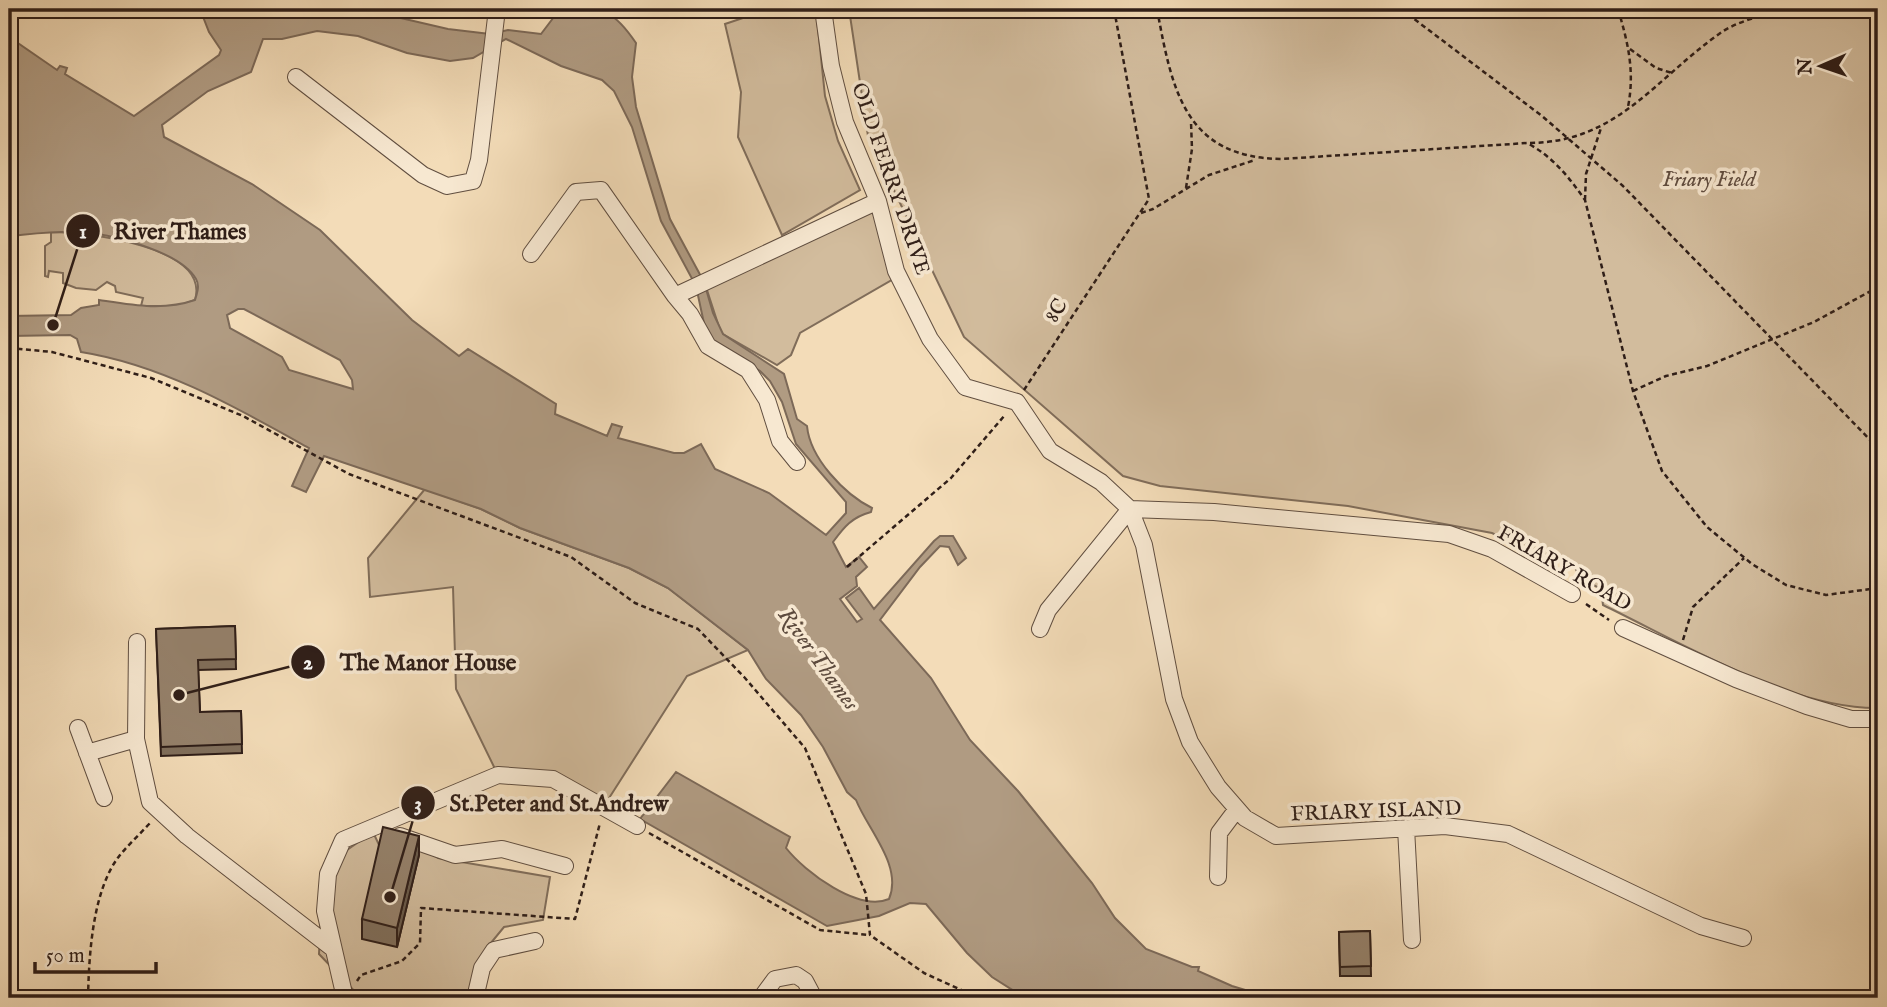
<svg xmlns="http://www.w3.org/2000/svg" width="1887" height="1007" font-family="'IM FELL English',serif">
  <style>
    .green { fill: #d2bc9d; stroke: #806d5a; stroke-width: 2 }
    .water { fill: #b09b82; stroke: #7c6958; stroke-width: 2; fill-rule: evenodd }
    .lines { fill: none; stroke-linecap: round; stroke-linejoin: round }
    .minor-casing { stroke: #604e40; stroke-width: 18 }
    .path { stroke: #2f1e18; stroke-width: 2.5; stroke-dasharray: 5 3.5; stroke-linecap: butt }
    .minor { stroke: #f7e8d1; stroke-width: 16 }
    .wall { fill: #806f5c; stroke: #2f1e18; stroke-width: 2 }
    .shaded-wall { fill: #685a4b; stroke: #2f1e18; stroke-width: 2 }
    .building { fill: #95816b; stroke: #2f1e18; stroke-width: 2 }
    .labels { text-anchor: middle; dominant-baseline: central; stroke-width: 7; stroke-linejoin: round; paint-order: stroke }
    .street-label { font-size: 21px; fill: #2f1e18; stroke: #f7e8d1 }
    .park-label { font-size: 21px; font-style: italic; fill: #604d40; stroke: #f7e8d1 }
    .water-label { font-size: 23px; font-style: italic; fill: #5c4a3d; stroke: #f7e8d1 }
    .leader { fill: none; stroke: #2f1e18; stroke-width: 2.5 }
    .callout-dot { fill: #2f1e18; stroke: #f7e8d1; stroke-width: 2.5 }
    .mark-label { font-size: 21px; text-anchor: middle; font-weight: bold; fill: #fff }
    .callout-label { font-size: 23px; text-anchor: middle; font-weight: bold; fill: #2f1e18; stroke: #f7e8d1; stroke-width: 7; stroke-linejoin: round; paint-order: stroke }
  </style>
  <rect width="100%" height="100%" fill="#f3dcb8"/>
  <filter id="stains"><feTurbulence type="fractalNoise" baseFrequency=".00286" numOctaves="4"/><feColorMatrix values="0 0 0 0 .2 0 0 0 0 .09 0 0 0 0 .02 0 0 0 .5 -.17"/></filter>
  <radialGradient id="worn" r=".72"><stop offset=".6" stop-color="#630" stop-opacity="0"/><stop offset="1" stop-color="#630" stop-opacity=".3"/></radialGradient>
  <path class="green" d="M770,9H816L825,96L838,141L860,190L782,235L738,137L741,92L725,24Z
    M849,9H1878V708C1791,709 1682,643 1603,605L1601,589L1580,578L1572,561L1541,556L1492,533L1348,506L1160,486L1123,476L964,337L868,136Z
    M867,200L902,274L800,333L791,355L777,365L721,333L706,287L850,209L851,204Z
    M51,232C86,232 211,246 195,300L178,306H141L143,298L116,292L115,286L107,282L96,290L76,288L63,283V273L49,271L48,277L45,276V246L51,242Z
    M425,489L481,509L520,528L629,568L668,588L748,650L687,676L604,806L553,779L498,775L456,689L453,587L370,597L368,558Z
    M373,832L379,845C402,844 418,846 438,858L550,877L543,920L504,927L490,944L471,998H361L319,954L323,874L347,850Z"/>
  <path class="water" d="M200,9H362L448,29L490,34L508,30L541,34L560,9C602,9 611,6 636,43L632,77L636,107L670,219L704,282L713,313L723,334L784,374L797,419L807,426C810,458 844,494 872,508L871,512C852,517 844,527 833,542L846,567L859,557L867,567L856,577L857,586L840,599L857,622L862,619L846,598L859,588L874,609L934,541L940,536H953L966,558L958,565L949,547L940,546L920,567L880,620L931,678L970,740L1018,791L1092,883L1115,918L1146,949L1192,967H1199L1198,971L1232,986L1272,998H1025L992,977L967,953L926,904L910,903L879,916L827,926L640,819L676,772L790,837L786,848C805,872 858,912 889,899C903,866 868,830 856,800L847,792L823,747L801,715L766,679L748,650L668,588L629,568L520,528L481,509L324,456L306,492L292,486L309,448C237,408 163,365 81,352L77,339L70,335L9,336V316L71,315L81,308L99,305V300C132,305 163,311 195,300C197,293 200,286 196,279C180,251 108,233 79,232C55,231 32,234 9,236V185L15,182L9,175V37L57,70L60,66L67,68L65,74L134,116L219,55L221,50L209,32ZM317,31L358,36L407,53L450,61L473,58L506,39L561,66L602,80L614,91L632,127L661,221L696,286L705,328L714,342L760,371L770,381L782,402L796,444L846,502V513L826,535L769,493L715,469L701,444L684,453H674L618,438L622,427L612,424L607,436L555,414L556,404L468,349L459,356L412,320L320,230L252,184L164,137L162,125L208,91L251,72L263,39H282ZM238,309H244L340,360L352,380L353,389L289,370L282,357L230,328L227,315Z"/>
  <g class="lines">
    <defs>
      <path id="minor" d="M823,9L831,66L845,122L878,201L896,271L930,339L965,387L1017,402L1050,451L1101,482L1130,509L1144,545L1174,699L1190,742L1218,787L1245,818L1276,836L1445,826L1508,834L1701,926L1743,938
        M296,77L423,175L447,186L473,181L479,160L497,9
        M531,254L576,192L601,190L675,296
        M797,462L780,441L767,400L748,370L708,346L690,314L675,296L878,201
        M1130,509L1214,512L1449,534L1492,549L1572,594
        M1623,628L1736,679L1807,706L1851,719H1878
        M1040,629L1048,610L1130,509
        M137,642L136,739L150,802L187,836L332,948
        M78,728L104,798
        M87,753L136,739
        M1406,828L1412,940
        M400,836L455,855L502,849L565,866
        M1218,877L1219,833L1237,809
        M345,998L325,911L328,874L343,840L498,775L553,779L637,826
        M475,998L482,968L494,950L535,941
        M761,998L775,979L796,975L805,981L814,998"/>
    </defs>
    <use href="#minor" class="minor-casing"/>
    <path class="path" d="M1157,9C1172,89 1184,158 1282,159L1527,143C1552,156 1569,177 1585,200L1633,391L1662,471L1707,527L1752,564L1786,585L1826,595L1878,588
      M1401,9L1542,116L1623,186L1878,448
      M1618,9C1628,43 1635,71 1628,107
      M1630,49L1656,68L1672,73
      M1530,143C1617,142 1654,80 1719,34C1736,21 1763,16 1783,9
      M1186,188L1192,149L1191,122
      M1585,200L1586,174L1601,128
      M1141,213L1153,209L1209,175L1255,160
      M9,348L52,352L151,378L243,416L349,474L571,557L635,603L698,629L745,678L805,748L866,894L870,935L924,973L979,998
      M1024,390L1149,199L1114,9
      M1633,391L1666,376L1707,366L1814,322L1878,287
      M847,567L951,478L1005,415
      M1586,604L1609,620
      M1683,640L1693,607L1744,558
      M649,833L820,930L869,935
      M357,981L361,975L402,961L420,943L421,908L575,919L600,823
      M88,998C89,956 92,890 120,855C129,844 140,834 150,823"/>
    <use href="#minor" class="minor"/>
  </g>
  <path class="wall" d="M235,626L236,669L198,670L200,712L241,711L242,753L161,756L156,629Z
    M419,855L397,947L362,939V919Z
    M1370,931L1371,976H1340L1339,932Z"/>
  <path class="shaded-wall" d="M419,836V855L397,947V928Z"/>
  <path class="building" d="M235,626L236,659L198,660L200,712L241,711L242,744L161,747L156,629Z
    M383,827L419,836L397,928L362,919Z
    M1370,931L1371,966L1340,967L1339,932Z"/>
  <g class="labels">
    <g class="street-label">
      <text transform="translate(890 179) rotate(71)">OLD FERRY DRIVE</text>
      <text transform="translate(1057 311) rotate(-57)">8C</text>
      <text transform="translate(1564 569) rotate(30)">FRIARY ROAD</text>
      <text transform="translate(1376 812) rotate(-2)">FRIARY ISLAND</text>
    </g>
    <g class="park-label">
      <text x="1709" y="180">Friary Field</text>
    </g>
    <g class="water-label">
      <text transform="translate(818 659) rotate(54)">River Thames</text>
    </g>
  </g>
  <path class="leader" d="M53 325L83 231M179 695L308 662M390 897L418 803"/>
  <g class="callout-dot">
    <circle cx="53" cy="325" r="7"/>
    <circle cx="179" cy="695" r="7"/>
    <circle cx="390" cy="897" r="7"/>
    <circle cx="83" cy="231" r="18"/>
    <circle cx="308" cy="662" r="18"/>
    <circle cx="418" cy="803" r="18"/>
  </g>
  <g class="mark-label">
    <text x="83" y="238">1</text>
    <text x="308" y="669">2</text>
    <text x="418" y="810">3</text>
  </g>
  <g class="callout-label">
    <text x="180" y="239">River Thames</text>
    <text x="428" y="670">The Manor House</text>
    <text x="559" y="811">St.Peter and St.Andrew</text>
  </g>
  <rect width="1887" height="1007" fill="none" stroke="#f3dcb8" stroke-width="35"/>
  <rect x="10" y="10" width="1866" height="986" fill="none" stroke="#2f1e18" stroke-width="3.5"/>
  <rect x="18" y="18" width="1852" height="972" fill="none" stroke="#2f1e18" stroke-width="2"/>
  <g transform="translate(1821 66) rotate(268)" stroke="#f7e8d1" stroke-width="5" paint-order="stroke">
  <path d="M0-5L12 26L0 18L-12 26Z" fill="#2f1e18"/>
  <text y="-10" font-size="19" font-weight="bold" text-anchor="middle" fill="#2f1e18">N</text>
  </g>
  <path d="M35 962v10h121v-10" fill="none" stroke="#2f1e18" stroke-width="3.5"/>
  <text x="46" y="962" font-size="21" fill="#2f1e18" stroke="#f7e8d1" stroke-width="5" paint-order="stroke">50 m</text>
  <rect width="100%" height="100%" filter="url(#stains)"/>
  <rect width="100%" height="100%" fill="url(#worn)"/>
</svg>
